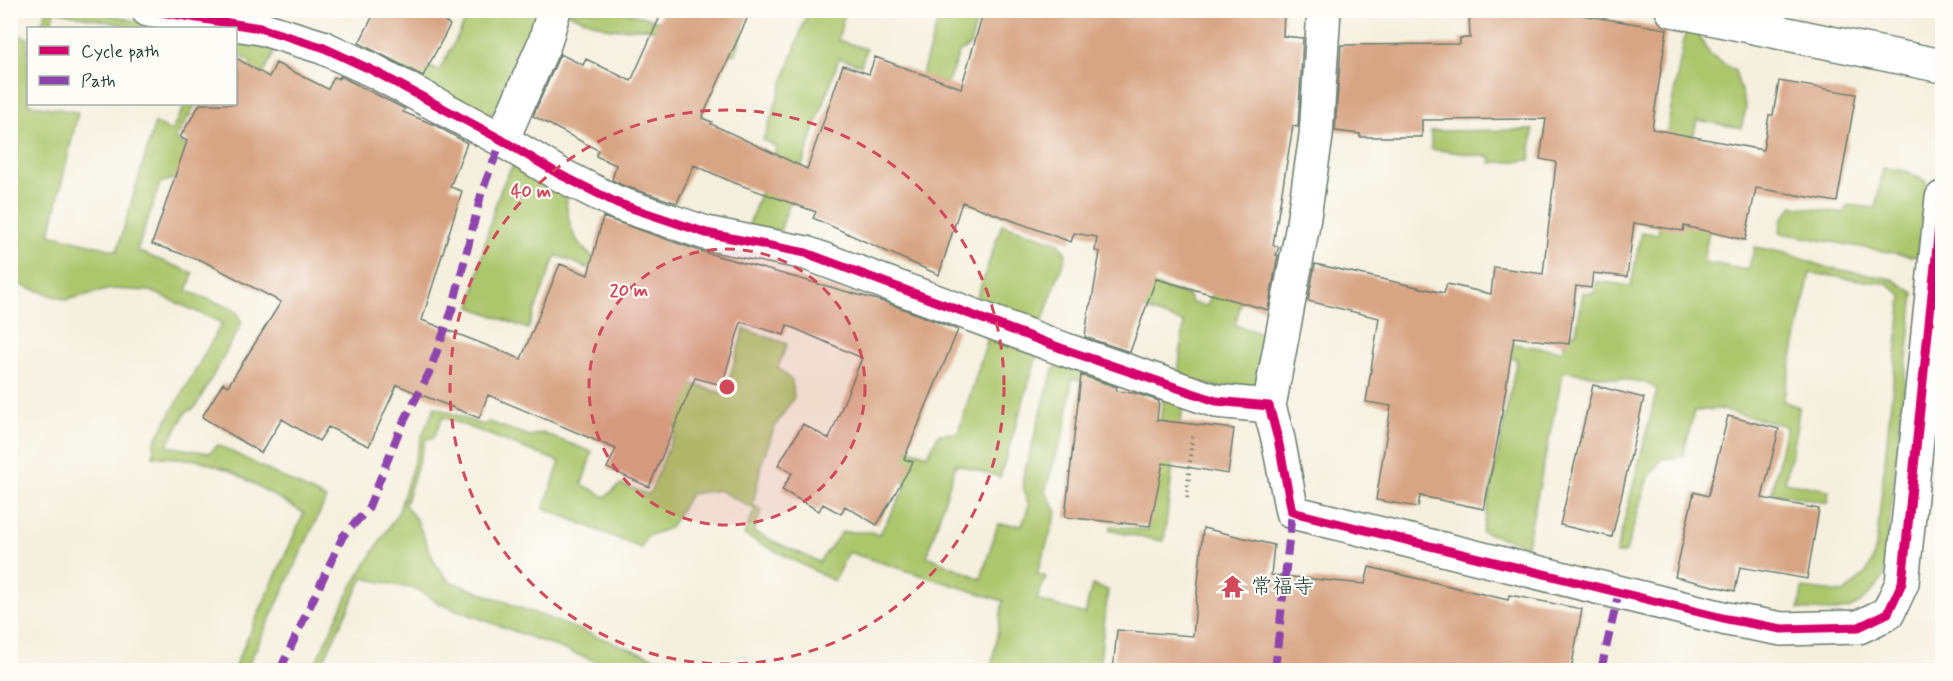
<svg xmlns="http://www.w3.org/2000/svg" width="1953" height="681" font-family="Mynerve,'Klee One',sans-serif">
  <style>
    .green { fill: #acc66c; stroke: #668250; stroke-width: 1.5 }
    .building { fill: #d8a584 }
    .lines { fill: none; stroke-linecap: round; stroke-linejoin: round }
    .minor-casing { stroke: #6a7b6f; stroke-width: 36 }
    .path { stroke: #6a7b6f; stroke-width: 4; stroke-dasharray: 1.5 4.5; stroke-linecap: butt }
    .minor { stroke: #fff; stroke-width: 33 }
    .quiet { stroke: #8e44ad; stroke-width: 8; stroke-dasharray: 15 8; stroke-linecap: butt }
    .cycleway-casing { stroke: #fdfcf7; stroke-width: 13 }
    .cycleway { stroke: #d6006c; stroke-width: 9 }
    .ring { fill: none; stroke: #d1495b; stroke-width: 3; stroke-dasharray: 10 8 }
    .labels { text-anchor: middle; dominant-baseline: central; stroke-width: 4.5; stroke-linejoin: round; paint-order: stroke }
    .poi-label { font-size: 21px; fill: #1f3d34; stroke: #fdfcf7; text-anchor: start }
    .centre { fill: #d1495b; stroke: #fdfcf7; stroke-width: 3 }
    .ring-label { font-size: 18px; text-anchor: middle; font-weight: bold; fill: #d1495b; stroke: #fdfcf7; stroke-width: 4.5; stroke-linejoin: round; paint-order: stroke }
  </style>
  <rect width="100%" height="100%" fill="#fdfcf7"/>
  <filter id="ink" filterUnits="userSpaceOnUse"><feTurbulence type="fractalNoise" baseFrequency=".0167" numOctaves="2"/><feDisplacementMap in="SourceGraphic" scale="12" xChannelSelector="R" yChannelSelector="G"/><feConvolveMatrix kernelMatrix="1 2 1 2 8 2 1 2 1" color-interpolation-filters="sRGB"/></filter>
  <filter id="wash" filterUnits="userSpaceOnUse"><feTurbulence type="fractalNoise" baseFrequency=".008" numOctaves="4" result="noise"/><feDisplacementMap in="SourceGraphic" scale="24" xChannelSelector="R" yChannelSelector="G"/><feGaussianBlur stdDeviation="1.35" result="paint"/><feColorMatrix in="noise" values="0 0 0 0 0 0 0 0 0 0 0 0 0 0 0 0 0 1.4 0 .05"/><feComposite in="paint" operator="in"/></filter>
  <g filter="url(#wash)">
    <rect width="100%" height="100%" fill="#f5efdd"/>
    <path class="green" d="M47,10L92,11L149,24L183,28H139L55,11L49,28H40Z
      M471,11H542L504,100L487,120L387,66L404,53L439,71Z
      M568,11H622L720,38L749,11L736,54L723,55L646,28L610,29L567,13Z
      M808,11H845L838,40L866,49L861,65L839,58L780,231L748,227L777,147L763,140Z
      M941,11H980L970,45L959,53L938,107L910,113Z
      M1686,30L1697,34L1711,56L1735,71L1746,108L1741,128L1697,120L1683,176L1713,210L1703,262L1748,270L1755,247L1786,253L1824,267L1892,279L1914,293L1884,577C1856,616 1844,612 1799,609L1802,588L1843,593C1864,576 1870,574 1876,547L1902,296L1889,284L1810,273L1783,401L1799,407L1797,425L1785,482L1829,490L1827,503L1772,492L1786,426L1719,409L1694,411L1683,456L1662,459L1647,480L1626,552L1616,554L1657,390L1648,383L1563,371L1527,545L1482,532L1517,359L1481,353L1485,340L1562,351L1566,335L1576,333L1583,292L1594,293L1597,281L1631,286L1641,232L1658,234L1666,185L1662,157Z
      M11,33L28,38V104L78,112L50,234L117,251L155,123L171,131L186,104H196L175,139L194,151L176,178L160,183L137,251L193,273L187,291L236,310L242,323L195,408L186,412L167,446L209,453L218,445L326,499L246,670H233L304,513L231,471L199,460L153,456L154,443L222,323L151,291L111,289L66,300L11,282Z
      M236,36L274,48L273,55L246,105L236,99V91L251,63L236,53Z
      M1533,130L1530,160L1490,163L1491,157L1431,149V131Z
      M516,164L565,191C569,238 576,248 616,273L614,279L556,255L528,329L471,307C477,280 496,177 516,164Z
      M1883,168L1906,171L1926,182L1918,257L1780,233L1782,219L1793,206L1843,213L1848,205L1876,208Z
      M1002,224L1059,243L1066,254L1042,322L977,297Z
      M1117,275L1188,295L1192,303L1207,306L1216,284L1243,295L1235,325L1270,336L1261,386C1229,394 1208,385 1178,375L1184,323L1112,298Z
      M744,329L787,344L778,367L792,381L794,397L774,428L761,465L753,505L762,510L753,532L819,562L842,532H871L879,535L907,485L897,477L902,447L928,455L939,434L958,433L989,335L1038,353L1000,477L956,464L927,556L981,579L998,524L1022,525L1029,505L1024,492L1023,477L1053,370L1061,363L1145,389L1072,379L1066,424L1045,491L1057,512L1037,574L1046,577L1037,600L1085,614L1092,585L1108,590L1099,670H991L1003,601L848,552L834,581L744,535L755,509L719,490L690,494L670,528L647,536L641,548L544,508L560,462L443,417L433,438L426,439L405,505L417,521L435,563L449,581L687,670H619L438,603L419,590L363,578L319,670H312L351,588L399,511L422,436L435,407L482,425L489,422L530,436L542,433L592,452L582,484L605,497L621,484L649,495L677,427L629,403L636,367L725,394Z
      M1163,397L1184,403L1174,455L1164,541L1110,531L1111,526L1148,530Z"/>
    <g id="blocks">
      <path class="building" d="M376,10H450L444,21L450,25L423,76L359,43Z
        M663,10H751L702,118L712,122L711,124L807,169L843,65L869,74L875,57L961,88L984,10H1284L1283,36L1303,38L1298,127L1293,126L1273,245L1279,247L1276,255H1278L1268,310L1156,279L1130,352L1085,337L1089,307L1092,300L1100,252L1095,251L1097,237L1074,233L1071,242L962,202L939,275L813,218L816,212L732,182L694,165L677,203L624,186L612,180L616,165L596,156L598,150L533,116L560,54L583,65L586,59L631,81Z
        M1469,13H1569L1667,29L1652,129L1763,150L1769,115H1773L1779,81L1856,94L1837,202L1756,188L1745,240L1684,226L1683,231L1634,223L1627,277L1593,273L1591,288L1576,286L1569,344L1514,337L1498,438L1484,509L1420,496L1418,507L1376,500L1391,406L1366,402L1379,318L1308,301L1315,264L1444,293L1447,284L1491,294L1494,267L1543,274L1556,162L1540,159L1546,119L1422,120V137H1360V134L1335,131L1341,45L1460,44V38H1470Z
        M236,58L269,77L276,63L328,89L334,77L339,79L340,76L405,109L403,112L435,125L467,143L450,187L462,191L422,320L521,359L560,264L588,275L603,217L700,251L888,303L958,330L904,459L913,462L877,525L845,506L841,514L823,504L819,511L782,490L792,473L778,465L803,424L829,439L862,358L787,325L784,335L741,322L722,385L695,378L649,487L607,468L616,449L488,395L479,418L397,385L369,446L328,427L319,441L282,419L261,453L202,417L223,383L228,386L281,302L203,261L152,244L187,141L180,137L200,104H236Z
        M1081,375L1117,387L1116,391L1134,393L1159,401L1157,420L1234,429L1228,474L1163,463L1150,526L1065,517Z
        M1593,385L1644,398L1612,537L1560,525Z
        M1728,416L1779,429L1762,498L1819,509L1807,579L1740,567L1735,591L1675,577L1694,492L1708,496Z
        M1203,528L1274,545L1271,575L1365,584L1369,567L1508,600L1509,595L1582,609L1571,670H1113L1117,630L1193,636Z"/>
    </g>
  </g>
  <g filter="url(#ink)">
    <use href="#blocks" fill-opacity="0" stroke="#6a7b6f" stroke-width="1.5"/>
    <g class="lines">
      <defs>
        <path id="minor" d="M148,10L260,28L322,47L374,71L502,140L557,173L617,203L706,233L806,253L1066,350L1216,401L1269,406L1278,439L1292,512L1727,619L1782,629L1859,627L1888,613L1902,583L1942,198
          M1672,10L1942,66
          M502,140L545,42L554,10
          M1269,406L1302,230L1316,136L1324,10"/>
      </defs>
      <use href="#minor" class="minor-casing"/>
      <path class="path" d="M1187,498L1192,436"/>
      <use href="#minor" class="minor"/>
      <path class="quiet" d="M280,670L343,536L368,509L400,429L429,373L452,310L482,191L502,140
        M1275,670L1292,512
        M1601,670L1619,592"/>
      <defs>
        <path id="cycleway" d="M148,10L260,28L322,47L374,71L502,140L557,173L617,203L706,233L806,253L1066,350L1216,401L1269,406L1278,439L1292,512L1727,619L1782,629L1859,627L1888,613L1902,583L1942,198"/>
      </defs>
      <use href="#cycleway" class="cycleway-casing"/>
      <use href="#cycleway" class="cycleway"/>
    </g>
  </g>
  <circle cx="727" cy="387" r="138" fill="#d1495b" fill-opacity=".12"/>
  <g class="ring">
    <circle cx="727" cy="387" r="138"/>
    <circle cx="727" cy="387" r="277"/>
  </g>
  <defs>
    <symbol id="temple-bare" viewBox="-9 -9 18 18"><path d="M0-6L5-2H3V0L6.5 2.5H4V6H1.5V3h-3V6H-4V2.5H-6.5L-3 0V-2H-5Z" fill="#d1495b" stroke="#fdfcf7" stroke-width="2.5" paint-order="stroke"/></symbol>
  </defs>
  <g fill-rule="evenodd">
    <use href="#temple-bare" x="1216" y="570" width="33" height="33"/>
  </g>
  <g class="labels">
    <g class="poi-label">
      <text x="1251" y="587">常福寺</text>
    </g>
  </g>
  <circle cx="727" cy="387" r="9" class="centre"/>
  <g class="ring-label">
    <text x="531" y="197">40 m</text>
    <text x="629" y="296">20 m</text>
  </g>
  <rect width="1953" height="681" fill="none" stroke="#fdfcf7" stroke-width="36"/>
  <rect x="27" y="27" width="210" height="78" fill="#fdfcf7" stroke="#a4b0a9" stroke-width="1.5"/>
  <rect x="39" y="46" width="30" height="9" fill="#d6006c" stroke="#a4b0a9" stroke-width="1.5"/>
  <text x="81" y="57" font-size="18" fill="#1f3d34">Cycle path</text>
  <rect x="39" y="76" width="30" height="9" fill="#8e44ad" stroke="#a4b0a9" stroke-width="1.5"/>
  <text x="81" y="87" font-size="18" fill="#1f3d34">Path</text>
</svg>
